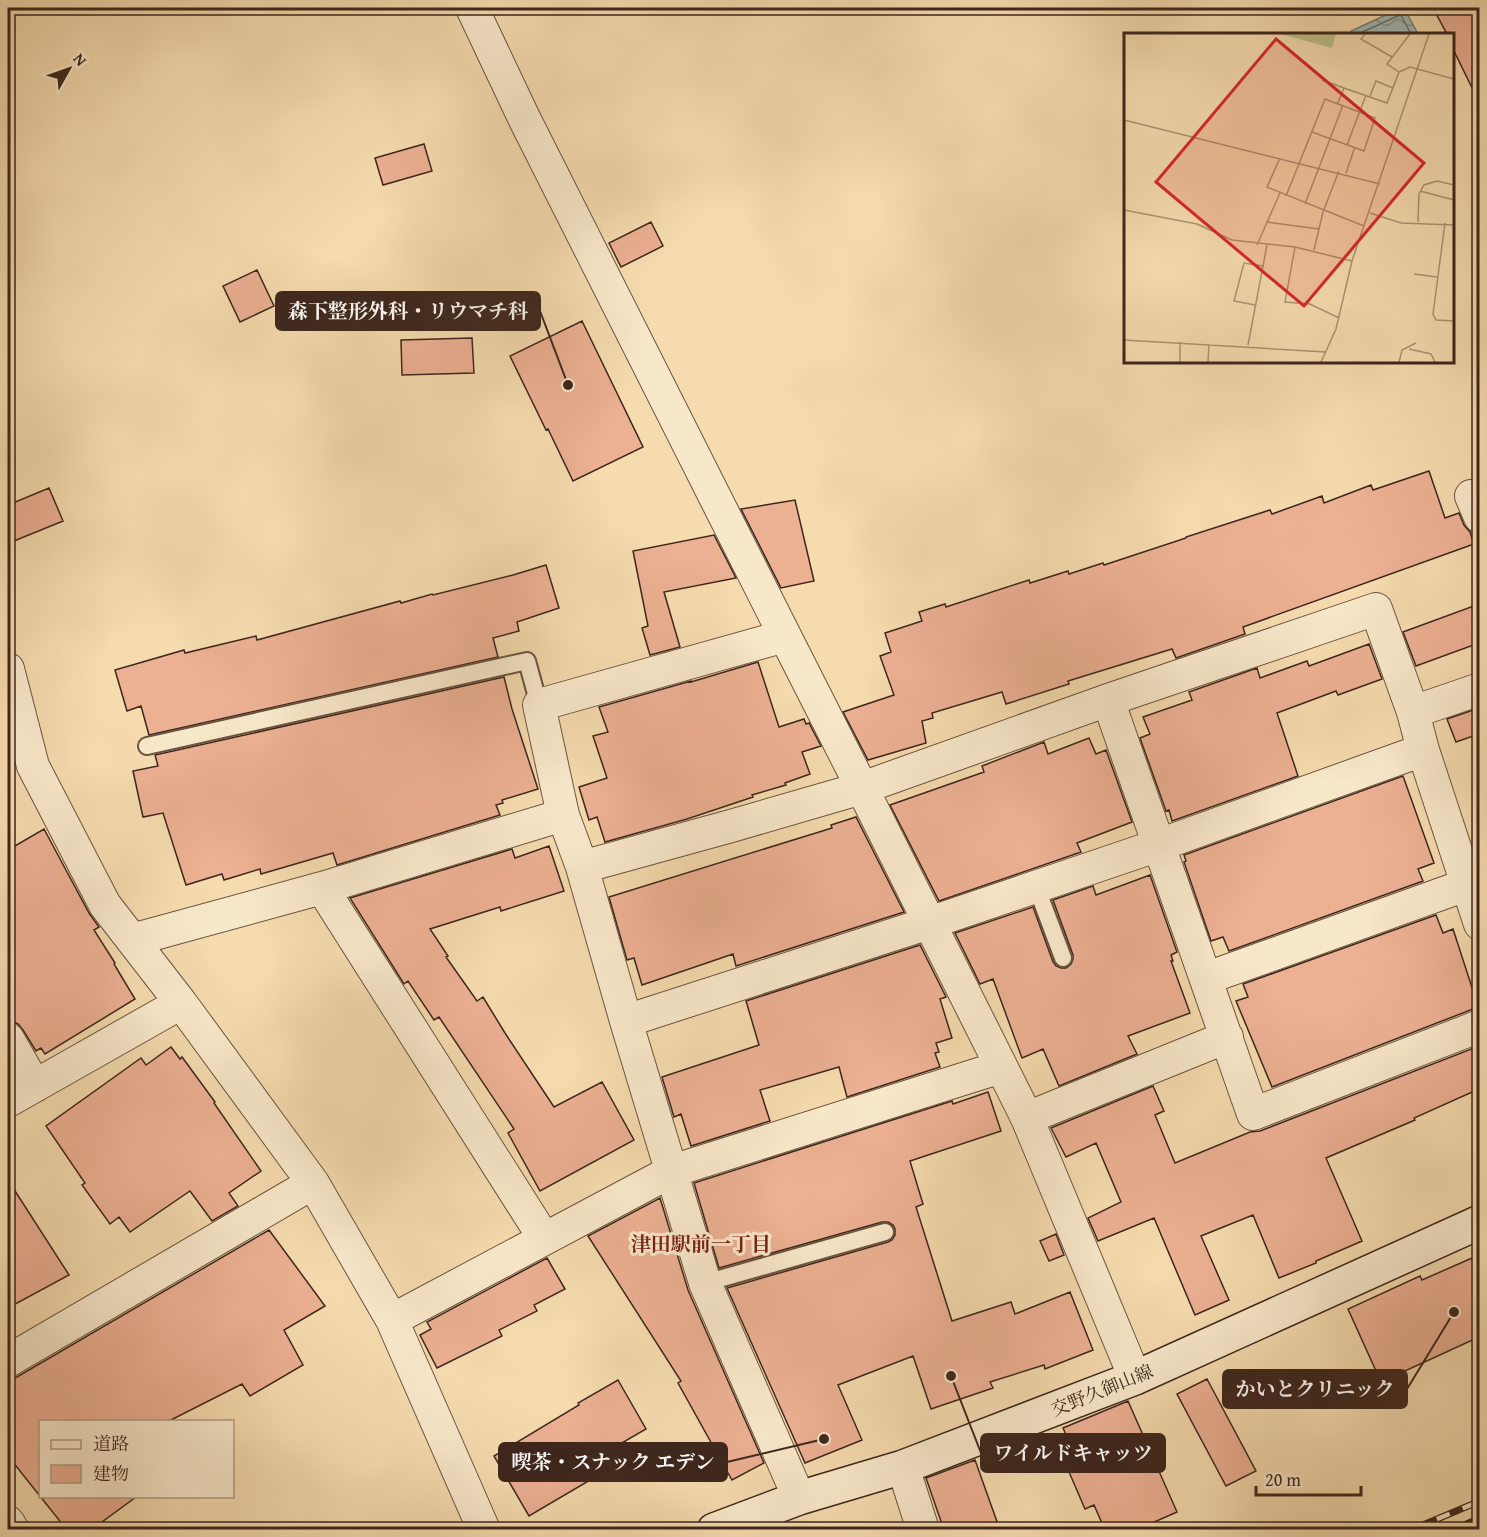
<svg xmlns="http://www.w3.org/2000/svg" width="1487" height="1537" font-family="'Gentium Book Plus','Noto Serif JP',serif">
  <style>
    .water { fill: url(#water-waves); stroke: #787e78; stroke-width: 1.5 }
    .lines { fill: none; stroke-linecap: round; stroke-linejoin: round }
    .shore { stroke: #6e7069; stroke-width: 1.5 }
    .building { fill: #ecb093; stroke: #3d261d; stroke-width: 1.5 }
    .lane-casing { stroke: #6b5341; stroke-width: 20 }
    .street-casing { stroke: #6b5341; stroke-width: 34 }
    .secondary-casing { stroke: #3d261d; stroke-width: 36 }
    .lane { stroke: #f8e8ca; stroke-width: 16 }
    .street { stroke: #f8e8ca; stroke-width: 32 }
    .secondary { stroke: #f8e8ca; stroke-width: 33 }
    .rail-casing { stroke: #3d261d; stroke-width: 7 }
    .rail { stroke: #f8e8ca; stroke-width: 4.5; stroke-dasharray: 14; stroke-linecap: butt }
    .labels { text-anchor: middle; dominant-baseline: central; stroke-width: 6; stroke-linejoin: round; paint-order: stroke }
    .street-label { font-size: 18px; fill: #3d261d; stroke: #f8e8ca }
    .neighbourhood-label { font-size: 20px; font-weight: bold; fill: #7a1f14; stroke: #f8e8ca }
    .inset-road { fill: none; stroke: #ab9374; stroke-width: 1.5 }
    .view { fill: #d62828; fill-opacity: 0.15; stroke: #d62828; stroke-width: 3 }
    .inset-edge { fill: none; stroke: #3d261d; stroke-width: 3 }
    .leader { fill: none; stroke: #3d261d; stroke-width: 2 }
    .callout-dot { fill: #3d261d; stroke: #f8e8ca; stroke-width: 2 }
    .callout { fill: #3d261d; stroke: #3d261d; stroke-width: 2 }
    .callout-label { font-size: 20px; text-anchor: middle; font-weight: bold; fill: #fff }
  </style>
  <defs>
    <pattern id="water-waves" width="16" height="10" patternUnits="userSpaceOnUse" patternTransform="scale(1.5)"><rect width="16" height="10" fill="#a0b9b5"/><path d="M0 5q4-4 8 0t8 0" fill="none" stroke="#849693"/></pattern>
  </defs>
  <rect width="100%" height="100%" fill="#f5dbae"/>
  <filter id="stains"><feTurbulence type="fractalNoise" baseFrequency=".00333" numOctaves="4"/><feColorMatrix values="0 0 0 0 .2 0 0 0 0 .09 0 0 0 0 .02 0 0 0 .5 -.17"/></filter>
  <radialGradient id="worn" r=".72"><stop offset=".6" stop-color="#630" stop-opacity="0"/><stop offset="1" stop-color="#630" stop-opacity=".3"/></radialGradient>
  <path class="water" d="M1401,8H1404L1418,34H1353L1351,31Z"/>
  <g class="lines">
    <path class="shore" d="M1358,34L1400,15L1402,17L1411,34"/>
  </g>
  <path class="building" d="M1433,8H1479V102L1452,47V34H1447Z
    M424,144L432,171L383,185L375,158Z
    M651,222L663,246L621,267L609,243Z
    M257,270L274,306L240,322L223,286Z
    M582,321L643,447L573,481L548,429L546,430L510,356Z
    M472,338L474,373L402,375L401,340Z
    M1429,471L1445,518L1459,513L1464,525L1470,532L1474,544L1243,627L1245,634L1176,658L1172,649L1068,681L1069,684L1006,704L1002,692L932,713L933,718L922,721L926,743L868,760L843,712L894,695L880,656L891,652L885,633L922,621L919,612L945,604L946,607L1029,580L1030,583L1068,571L1069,574L1103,563L1104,565L1186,538V537L1270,510L1272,514L1322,496L1324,503L1371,485L1373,490Z
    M49,488L63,521L14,541L8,525V505Z
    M795,500L814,581L781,588L741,509Z
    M714,535L736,578L664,592L680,647L650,655L642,628L648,626L633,551Z
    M546,565L559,608L517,622L519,631L493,638L498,657L149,735L141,706L127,711L115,670L184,650L185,653L256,636L257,640L400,601L401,603L432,594L433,595L513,575Z
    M1479,604V643L1416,666L1403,632Z
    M1369,644L1382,679L1338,695L1336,691L1277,713L1298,776L1172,821L1169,810L1166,811L1140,738L1150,734L1143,717L1192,700L1189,692L1257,668L1260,678L1307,661L1309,666Z
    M758,662L779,727L804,719L806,724L809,723L821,746L802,752L810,774L785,783L786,785L752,795L753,797L687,819L605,842L597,817L589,820L579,787L607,778L593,736L608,732L599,707L691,681V682Z
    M504,677L512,709L538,789L502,800L503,803L496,805L500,815L337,865L333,853L261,874L260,869L224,880L222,874L186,885L163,813L143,817L133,771L158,766L155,755Z
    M1479,708V734L1456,742L1447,719Z
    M1089,738L1096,754L1106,750L1132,822L1077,843L1081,852L939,901L890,805L984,772L982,766L1044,742L1048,754Z
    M1403,776L1434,863L1418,869L1423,881L1229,951L1223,937L1211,941L1184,862L1186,861L1184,855Z
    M856,817L904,912L736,966L733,954L642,985L634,958L627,960L609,897L832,828L831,825Z
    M44,829L89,913L99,927L94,930L115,963L114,964L135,999L45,1054L41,1048L36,1051L23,1030L18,1024L8,1020V850Z
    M549,846L564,891L501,911L500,907L430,929L448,956L446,957L477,1001L483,997L505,1033L554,1107L602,1082L634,1140L540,1191L508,1133L514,1129L439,1017L434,1020L408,981L404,984L350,898L512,849L515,858Z
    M1150,875L1177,952L1171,955L1173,961H1171L1190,1013L1128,1036L1137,1054L1059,1086L1043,1049L1022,1058L993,979L980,984L955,933L1033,907L1053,962L1056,966L1061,968H1066L1071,964L1073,959V955L1053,900L1093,886L1096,895Z
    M1436,915L1443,933L1453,929L1479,1009H1473L1272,1087L1236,1001L1248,997L1243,984Z
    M920,945L946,997L940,999L952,1038L936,1043L939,1052L935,1053L940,1067L847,1097L839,1067L760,1090L770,1121L691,1146L681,1114L674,1117L662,1077L759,1045L746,1001Z
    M1479,1046V1089L1414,1118L1415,1120L1326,1158L1362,1241L1316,1261V1263L1279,1278L1253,1215L1201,1236L1229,1300L1195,1315L1154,1218L1098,1241L1088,1218L1121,1202L1096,1143L1066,1157L1051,1128L1153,1086L1164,1111L1155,1115L1175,1163L1250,1132L1260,1131Z
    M171,1047L180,1059L182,1057L215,1102L214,1103L261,1171L229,1193L238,1206L212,1221L190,1191L130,1232L119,1217L110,1224L82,1185L85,1183L46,1126L141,1058L146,1065Z
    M988,1092L1001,1131L910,1161L923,1204L916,1207L952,1321L1011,1302L1015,1314L1070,1292L1093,1350L1045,1369L1044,1365L990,1382L993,1388L931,1409L913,1356L838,1385L862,1440L805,1463L727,1288L888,1242L892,1240L895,1235V1229L893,1225L888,1222H882L719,1268L694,1183L952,1101L953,1104Z
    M8,1180L69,1275L8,1308Z
    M660,1198L688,1290L764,1463L732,1480L678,1383L681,1381L588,1236Z
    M269,1230L325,1306L284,1330L303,1365L250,1396L242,1384L167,1422H40V1497H136L91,1530H67L8,1456V1379L17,1377Z
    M1056,1234L1064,1255L1049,1261L1040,1241Z
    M1479,1255V1337L1381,1382L1348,1309L1420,1276L1422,1280Z
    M547,1258L565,1289L534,1305L537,1311L499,1330L502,1336L437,1368L420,1335L431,1329L427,1322Z
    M1207,1379L1256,1471L1226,1486L1177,1394Z
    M618,1380L646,1429L601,1455L609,1469L529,1516L494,1456L579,1405L578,1403Z
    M1128,1401L1177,1512L1136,1530H1105L1094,1505L1085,1509L1066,1465L1077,1460L1063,1428Z
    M975,1460L1000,1530H944L926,1478Z"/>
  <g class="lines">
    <defs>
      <path id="lane" d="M147,746L527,661L539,705
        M1036,886L1063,958
        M705,1283L885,1232"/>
      <path id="street" d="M472,8L524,118L785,636L862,788L1027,1118L1135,1378
        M1471,496L1480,517
        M785,636L539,705L563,815L582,867L626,1021L705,1283L799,1498
        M8,669L33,766L105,905L181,1003L313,1183L392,1320L484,1530
        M1108,700L1253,1114L1480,1026
        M1413,712L1480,689
        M582,867L731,826L862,788L1108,700L1376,609L1413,712L1423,750L1480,924
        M322,888L544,1238
        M132,940L322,888L563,815
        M1207,978L1480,880
        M626,1021L929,923L1159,845L1423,750
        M8,1039L35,1086
        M8,1101L181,1003
        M1027,1118L1227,1037
        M392,1320L672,1171L1001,1067
        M8,1361L313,1183
        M903,1467L923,1530
        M8,1522L13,1530"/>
      <path id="secondary" d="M714,1530L799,1498L903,1467L1135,1378L1480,1222"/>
    </defs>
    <use href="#lane" class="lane-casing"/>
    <use href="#street" class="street-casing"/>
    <use href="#secondary" class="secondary-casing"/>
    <use href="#lane" class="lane"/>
    <use href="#street" class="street"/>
    <use href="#secondary" class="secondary"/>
    <defs>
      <path id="rail" d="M1411,1530L1480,1501
        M1453,1530L1480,1518"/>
    </defs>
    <use href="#rail" class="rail-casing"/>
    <use href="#rail" class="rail"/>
  </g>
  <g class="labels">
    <g class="street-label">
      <text transform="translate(1102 1390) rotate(-22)">交野久御山線</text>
    </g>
    <g class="neighbourhood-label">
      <text x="701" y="1243">津田駅前一丁目</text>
    </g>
  </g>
  <g transform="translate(1124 33)">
    <rect width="330" height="330" fill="#f5dbae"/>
    <path d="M156,1H212L208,15Z" fill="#bdc08a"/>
    <path class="inset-road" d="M241,1L237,6L268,24M275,39L263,31L286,1M198,47L220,55M246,63L252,48L269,55M214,70L220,55L263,70L275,39L286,34L330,46M0,87L256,151M223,112L242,62M156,125L143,154L240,193M222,140L231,114M296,158L330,167M162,163L201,66L251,85L240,118L188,99M181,171L219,72M0,177L73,191L108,207L171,214L228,228M246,180L277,190L330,192M143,189L195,196M294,189L295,161L300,152L313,148L330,152M321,190L309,281L312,287L330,288M133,212L156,160M171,214L161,269L186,271L215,285M190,217L199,179L215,138M290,241L313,244M131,272L110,268L120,230L139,233M0,307L202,319M124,312L143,212M285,316L307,321L311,329M56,329V309M84,329L85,311M197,329L212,296L228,228L305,1M275,329L278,317L292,310"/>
    <path class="view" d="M152,6L300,130L180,273L32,149Z"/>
    <rect width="330" height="330" class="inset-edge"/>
  </g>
  <path class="leader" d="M568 385L540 311M1454 1312L1407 1389M951 1376L981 1453M824 1439L727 1462"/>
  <g class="callout-dot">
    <circle cx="568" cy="385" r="6"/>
    <circle cx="1454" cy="1312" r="6"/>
    <circle cx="951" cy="1376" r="6"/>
    <circle cx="824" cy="1439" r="6"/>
  </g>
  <g class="callout">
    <rect x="276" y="292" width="264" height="38" rx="6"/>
    <rect x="1223" y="1370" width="184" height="38" rx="6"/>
    <rect x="981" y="1434" width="184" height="38" rx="6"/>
    <rect x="499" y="1443" width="228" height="38" rx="6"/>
  </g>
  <g class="callout-label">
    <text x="408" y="318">森下整形外科・リウマチ科</text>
    <text x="1315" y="1396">かいとクリニック</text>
    <text x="1073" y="1460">ワイルドキャッツ</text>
    <text x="613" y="1469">喫茶・スナック エデン</text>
  </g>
  <rect width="1487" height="1537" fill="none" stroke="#f5dbae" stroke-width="30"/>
  <rect x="9" y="9" width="1469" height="1519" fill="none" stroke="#3d261d" stroke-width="3"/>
  <rect x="15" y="15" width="1457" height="1507" fill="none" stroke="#3d261d" stroke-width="1.5"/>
  <rect x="39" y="1420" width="195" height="78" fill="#f8e8ca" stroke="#ad9a85" stroke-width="1.5"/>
  <rect x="51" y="1440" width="30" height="9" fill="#f8e8ca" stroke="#ad9a85" stroke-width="1.5"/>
  <text x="93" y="1450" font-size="18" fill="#3d261d">道路</text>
  <rect x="51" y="1465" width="30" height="18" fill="#ecb093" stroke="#ad9a85" stroke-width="1.5"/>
  <text x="93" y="1480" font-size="18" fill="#3d261d">建物</text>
  <g transform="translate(69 69) rotate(50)" stroke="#f8e8ca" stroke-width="4.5" paint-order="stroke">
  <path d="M0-4.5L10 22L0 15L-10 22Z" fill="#3d261d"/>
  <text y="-9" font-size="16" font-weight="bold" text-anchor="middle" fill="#3d261d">N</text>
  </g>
  <path d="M1256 1486v9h105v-9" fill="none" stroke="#3d261d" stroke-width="3"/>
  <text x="1265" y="1486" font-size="18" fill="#3d261d" stroke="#f8e8ca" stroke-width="4.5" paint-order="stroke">20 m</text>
  <rect width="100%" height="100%" filter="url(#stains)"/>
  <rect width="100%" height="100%" fill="url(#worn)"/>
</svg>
